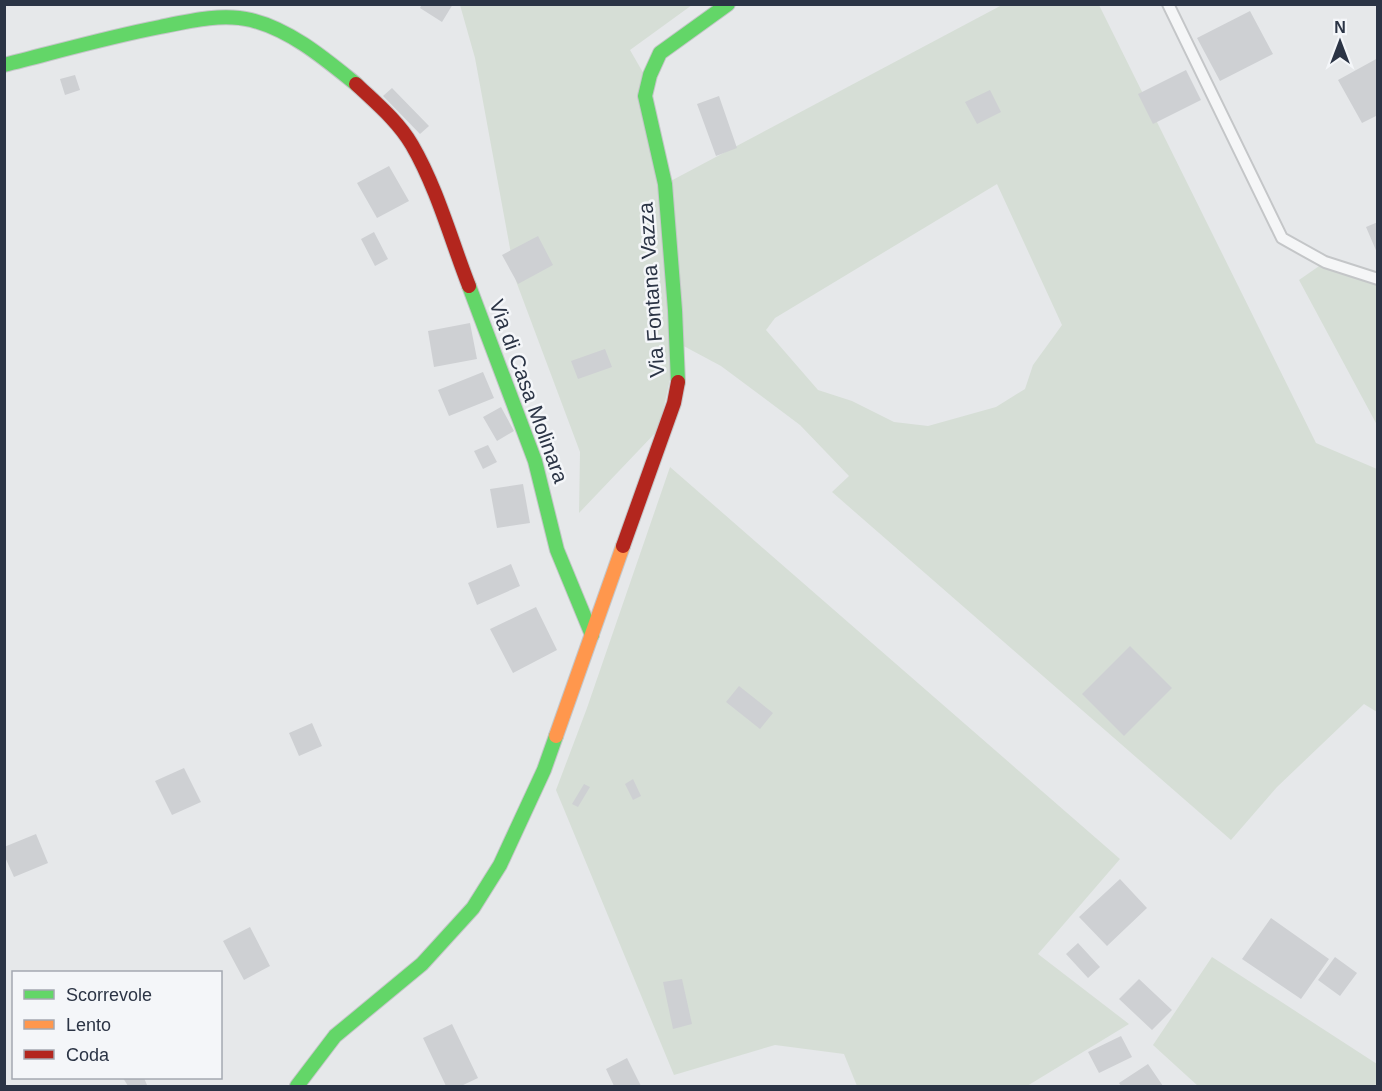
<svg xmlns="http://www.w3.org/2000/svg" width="1382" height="1091" font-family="Helvetica,sans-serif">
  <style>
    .green { fill: #d6ded6; fill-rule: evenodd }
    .building { fill: #ced0d3 }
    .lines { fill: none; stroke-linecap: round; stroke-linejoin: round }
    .lane-casing { stroke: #c4c6c8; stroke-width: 14 }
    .fast-casing { stroke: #c4c6c8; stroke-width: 16 }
    .slow-casing { stroke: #c4c6c8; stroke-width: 16 }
    .jam-casing { stroke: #c4c6c8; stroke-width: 16 }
    .lane { stroke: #f5f6f7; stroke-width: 10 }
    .fast { stroke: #63d668; stroke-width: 14 }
    .slow { stroke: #ff974d; stroke-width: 14 }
    .jam { stroke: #b3261e; stroke-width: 14 }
    .labels { text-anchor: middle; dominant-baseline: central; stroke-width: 5; stroke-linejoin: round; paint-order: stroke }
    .street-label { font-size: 21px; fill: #2b3445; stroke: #f4f6f9 }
  </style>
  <rect width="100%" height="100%" fill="#e6e8ea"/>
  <path class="green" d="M460,5H692L630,50L645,76L665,184L1002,5H1099L1316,443L1377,469V712L1364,704L1277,787L1231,840L832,492L849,476L800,425L721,366L678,343L659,429L579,513L580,452L516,281L475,58ZM997,184L1062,325L1033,365L1025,389L996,407L928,426L894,422L852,401L818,390L766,330L775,318Z
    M1325,262L1377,279V425L1299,280Z
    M670,467L1120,859L1038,954L1129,1024L1027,1086H857L844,1054L775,1045L674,1075L556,790L587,708Z
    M1212,957L1377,1064V1086H1198L1153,1045Z"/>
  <path class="building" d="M422,4H453L442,22L420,8Z
    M1250,11L1273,54L1220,81L1197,38Z
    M1378,58V115L1362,123L1338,80Z
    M1186,70L1201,100L1153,124L1138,94Z
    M75,75L80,90L65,95L60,79Z
    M392,88L429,126L420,134L383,96Z
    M990,90L1001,112L977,124L965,102Z
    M719,96L737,148L716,156L697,104Z
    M389,166L409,201L377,218L357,183Z
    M1378,222V255L1366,227Z
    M374,232L388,259L375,266L361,239Z
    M538,236L553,265L518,284L502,255Z
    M470,323L477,359L434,367L428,331Z
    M605,349L612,367L578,379L571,361Z
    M483,372L494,398L449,416L438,390Z
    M501,407L514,431L497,441L483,417Z
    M488,445L497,462L483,469L474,451Z
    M523,484L530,523L497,528L490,489Z
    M511,564L520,586L477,605L468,583Z
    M536,607L557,650L513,673L490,629Z
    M1130,646L1172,688L1124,736L1082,694Z
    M739,686L773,713L760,729L726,702Z
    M312,723L322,746L299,756L289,733Z
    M184,768L201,802L172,815L155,781Z
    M633,779L641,796L633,800L625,784Z
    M584,784L590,787L578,807L572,804Z
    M36,834L48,863L14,877L4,855V847Z
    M1120,879L1147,908L1107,946L1079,917Z
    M1271,918L1329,959L1301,999L1242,959Z
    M250,927L270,966L244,980L223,941Z
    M1078,943L1100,967L1088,978L1066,954Z
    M1335,957L1357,973L1340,996L1318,980Z
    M682,979L692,1024L673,1029L663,982Z
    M1139,979L1172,1010L1152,1030L1119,999Z
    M452,1024L478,1078L461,1086H446L423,1038Z
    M1121,1036L1132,1057L1099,1073L1088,1052Z
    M627,1058L641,1086H614L606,1069Z
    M1148,1064L1163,1086H1121L1119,1083Z
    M123,1078H144L147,1085L128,1086Z"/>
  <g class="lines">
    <defs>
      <path id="lane" d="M1168,4L1282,238L1325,262L1378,279"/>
      <path id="fast" d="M4,65C56,52 108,37 160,27C189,21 222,13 251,20C291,30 325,59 356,84
        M469,286L535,461L557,550L592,635
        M678,382L675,310L665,184L645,96L650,75L660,53L728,4
        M297,1086L335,1036L422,964L473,908L500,865L544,770L556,736"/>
      <path id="slow" d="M556,736L623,546"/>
      <path id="jam" d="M356,84C376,103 398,121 412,145C437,188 451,240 469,286
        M623,546L674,403L678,382"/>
    </defs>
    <use href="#lane" class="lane-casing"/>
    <use href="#fast" class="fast-casing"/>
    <use href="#slow" class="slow-casing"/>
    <use href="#jam" class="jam-casing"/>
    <use href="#lane" class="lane"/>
    <use href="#fast" class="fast"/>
    <use href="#slow" class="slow"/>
    <use href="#jam" class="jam"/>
  </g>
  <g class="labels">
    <g class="street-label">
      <text transform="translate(651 290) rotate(-94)">Via Fontana Vazza</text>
      <text transform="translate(529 391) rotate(70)">Via di Casa Molinara</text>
    </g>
  </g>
  <rect width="1382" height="1091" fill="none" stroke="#2b3445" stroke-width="12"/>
  <rect x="12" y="971" width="210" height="108" fill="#f4f6f9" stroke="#a4a8b1" stroke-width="1.5"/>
  <rect x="24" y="990" width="30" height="9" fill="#63d668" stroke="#a4a8b1" stroke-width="1.5"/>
  <text x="66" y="1001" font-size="18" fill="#2b3445">Scorrevole</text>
  <rect x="24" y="1020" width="30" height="9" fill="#ff974d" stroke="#a4a8b1" stroke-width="1.5"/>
  <text x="66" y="1031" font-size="18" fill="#2b3445">Lento</text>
  <rect x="24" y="1050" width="30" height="9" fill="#b3261e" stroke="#a4a8b1" stroke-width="1.5"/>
  <text x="66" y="1061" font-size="18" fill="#2b3445">Coda</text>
  <g transform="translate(1340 42)" stroke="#f4f6f9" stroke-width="4.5" paint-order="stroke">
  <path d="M0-4.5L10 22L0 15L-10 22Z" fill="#2b3445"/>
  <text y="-9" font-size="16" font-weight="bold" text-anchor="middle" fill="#2b3445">N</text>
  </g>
</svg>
